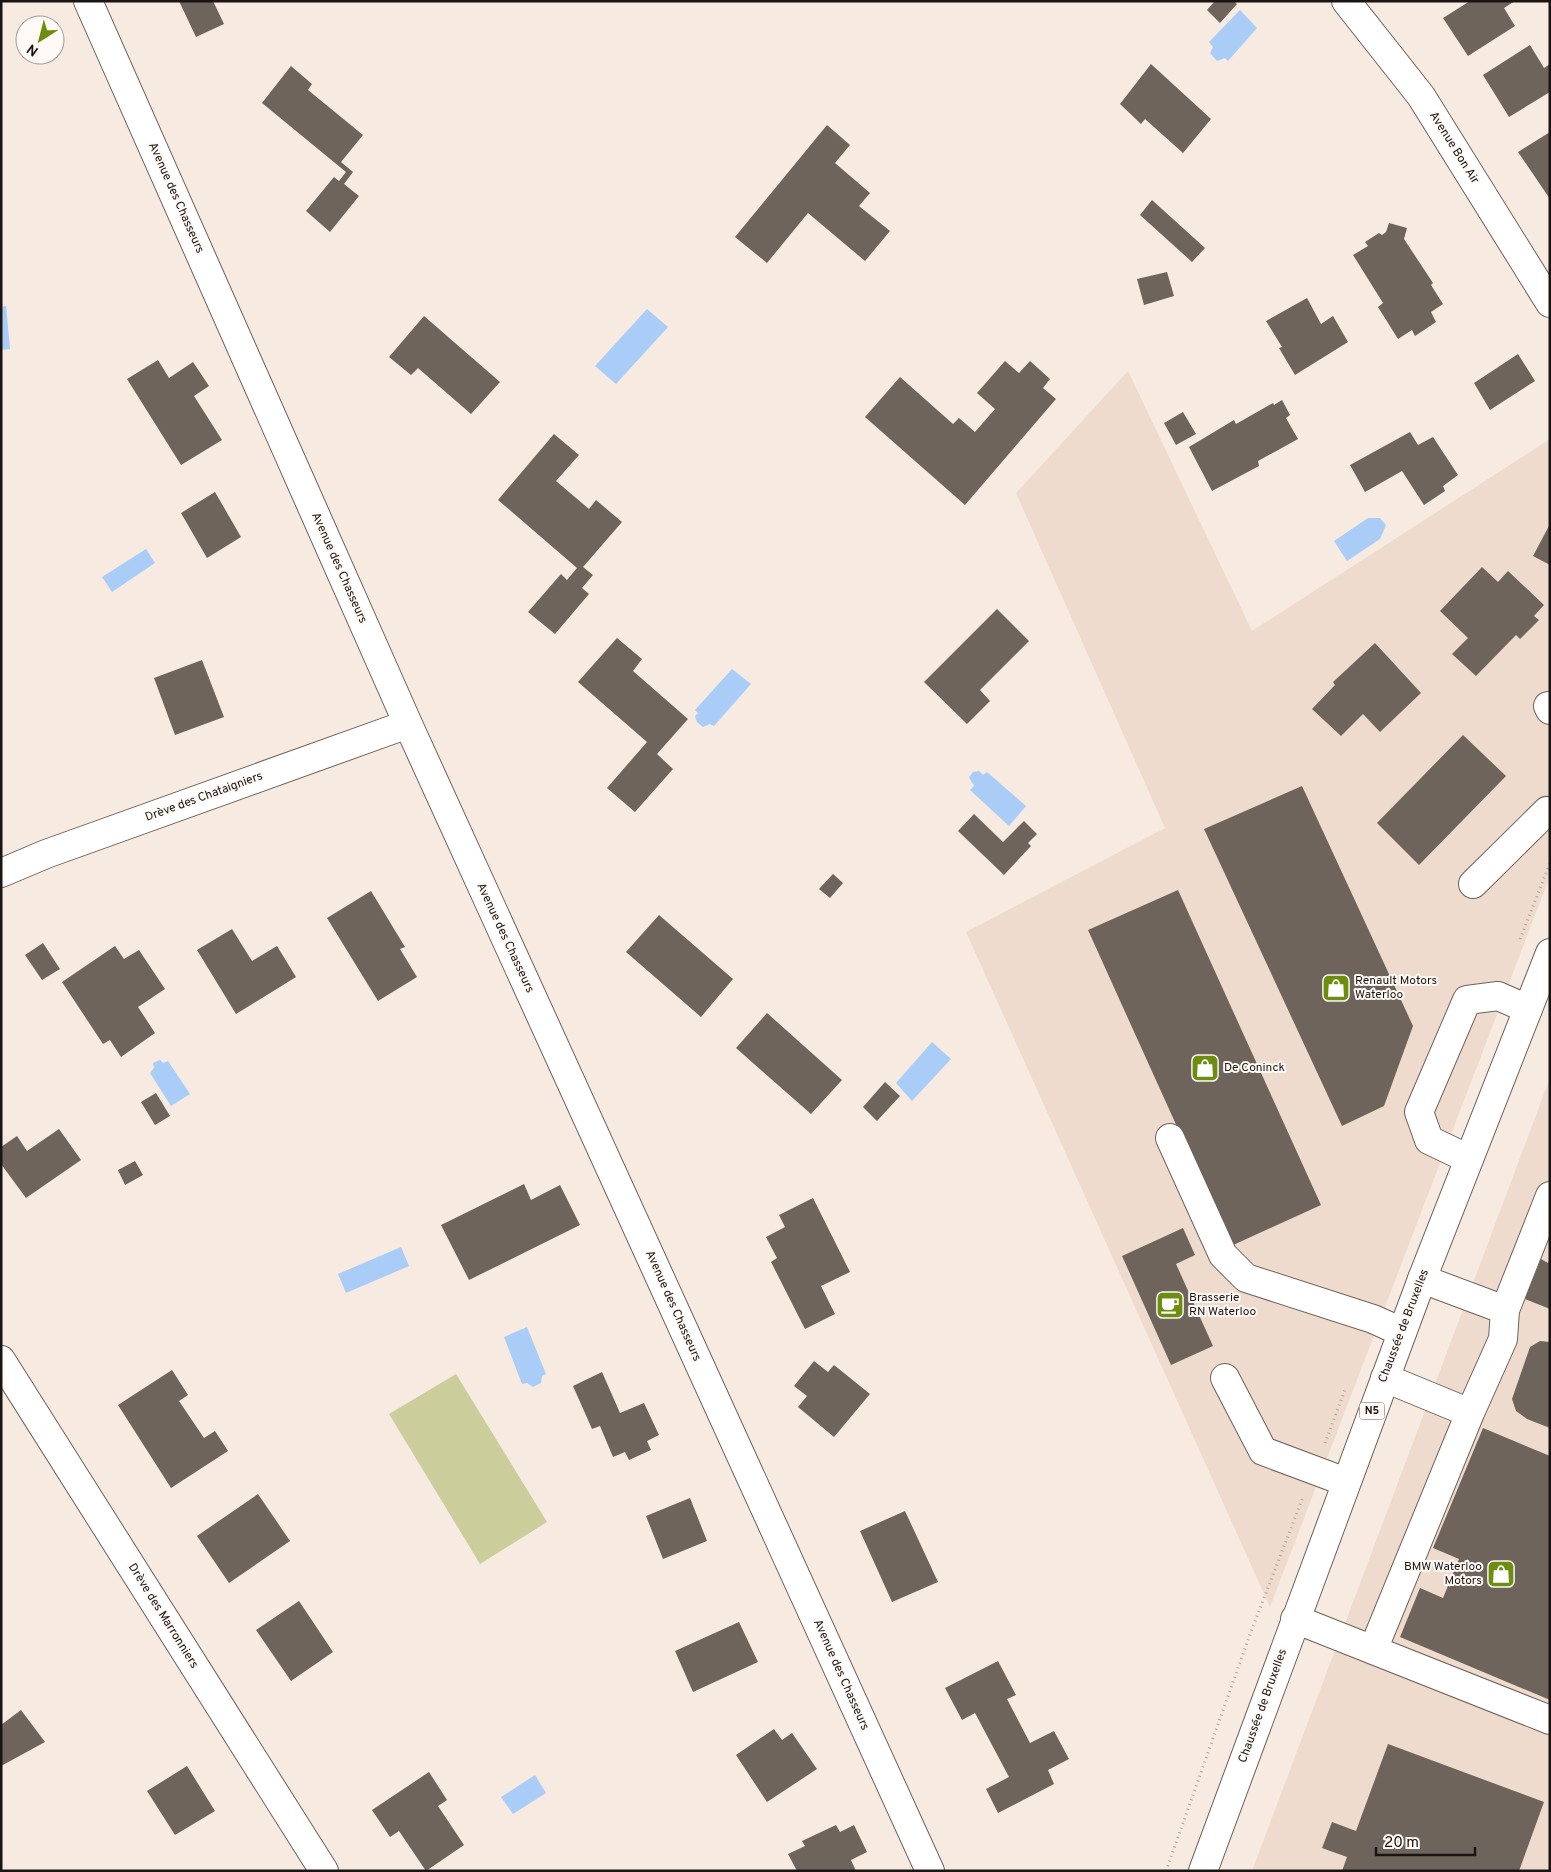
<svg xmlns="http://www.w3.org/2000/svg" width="1551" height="1872" font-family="Overpass,sans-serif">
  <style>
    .built { fill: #eedbcd }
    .green { fill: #cbce9b }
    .water { fill: #a9cdf7 }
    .building { fill: #6e645c }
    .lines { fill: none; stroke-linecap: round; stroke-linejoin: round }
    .minor-casing { stroke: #6c625a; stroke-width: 30 }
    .major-casing { stroke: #6c625a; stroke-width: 30 }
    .path { stroke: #afa49d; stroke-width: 3; stroke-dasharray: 1 4; stroke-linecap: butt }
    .minor { stroke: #fff; stroke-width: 28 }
    .major { stroke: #fff; stroke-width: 28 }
    .labels { text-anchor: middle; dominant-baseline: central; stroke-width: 4; stroke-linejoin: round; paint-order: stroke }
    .shield { fill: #fef9f5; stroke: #5e5956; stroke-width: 1 }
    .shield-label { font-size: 11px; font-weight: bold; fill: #1a1512 }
    .street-label { font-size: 12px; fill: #1a1512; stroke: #fef9f5 }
    .poi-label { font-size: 12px; fill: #1a1512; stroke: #fef9f5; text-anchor: start }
  </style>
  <rect width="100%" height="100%" fill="#f7eae1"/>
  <path class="built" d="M1128,371L1252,631L1550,439V876L1270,1607L966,932L1165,828L1016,493Z
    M1550,1078V1871H1252Z"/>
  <path class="green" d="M456,1374L547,1522L480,1564L389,1414Z"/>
  <path class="water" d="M1240,10L1257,28L1228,61L1225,58L1217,61L1210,53L1213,47L1209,42Z
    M6,306L10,349L1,350V307Z
    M647,309L668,327L616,384L595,366Z
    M1368,518H1380L1386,525L1380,539L1347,561L1334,541Z
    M146,549L155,563L112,592L102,577Z
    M732,669L751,684L714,726L710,724L703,727L697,722L695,716L698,713L695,710Z
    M979,771L983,775L987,772L1026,806L1009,826L970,790L974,786L969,777L973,772Z
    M932,1042L951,1059L912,1101L896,1083Z
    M160,1060L163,1063L168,1061L190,1094L171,1106L150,1073L154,1068L153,1063Z
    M401,1247L409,1266L346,1293L338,1274Z
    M527,1327L546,1374L542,1376L541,1383L533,1387L527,1383L522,1384L504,1337Z
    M535,1775L546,1793L513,1814L501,1797Z"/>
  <path class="building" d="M179,1H213L224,24L196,37Z
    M1215,1H1234L1237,4L1220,23L1207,10Z
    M1470,1H1515L1504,8L1515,26L1468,56L1443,18Z
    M1530,45L1544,68L1550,64V92L1509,117L1483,75Z
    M1151,64L1211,119L1183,153L1145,119L1141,124L1120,104Z
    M291,66L312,84L308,90L363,135L341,162L353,172L344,184L359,196L330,232L306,211L334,177L339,181L346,172L262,103Z
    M827,125L850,145L835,163L870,193L859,206L890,231L865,261L808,213L767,263L735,237Z
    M1550,132V199L1518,152Z
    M1152,200L1205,248L1192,262L1140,215Z
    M1389,223L1407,228L1404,239L1433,283L1431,285L1443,304L1431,312L1436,322L1415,336L1412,330L1398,339L1378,307L1383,303L1353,255L1368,246L1365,242L1379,233L1382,235L1386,232Z
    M1167,272L1174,296L1144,305L1137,279Z
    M1307,298L1321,324L1333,316L1348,342L1295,375L1279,348L1282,347L1266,321Z
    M424,316L500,382L471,414L418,368L411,375L389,357Z
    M1518,354L1535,381L1490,410L1474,383Z
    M158,360L169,378L193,362L209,386L194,396L222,440L181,465L127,379Z
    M1005,361L1019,373L1030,361L1050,379L1043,388L1056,399L965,505L865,417L900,377L953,424L959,418L975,432L995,409L977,393Z
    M1282,400L1290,415L1286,418L1298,439L1258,461L1259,466L1212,491L1189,447L1234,420L1236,424L1273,403L1274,405Z
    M1183,412L1196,434L1176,445L1164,423Z
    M1410,432L1418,445L1433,437L1458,475L1443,486L1445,491L1424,505L1402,471L1365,492L1350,465Z
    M554,434L579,455L556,481L589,509L596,500L622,522L583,567L593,575L582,588L589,594L555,634L528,612L561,574L567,580L577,568L498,500Z
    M215,492L241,537L207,558L181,513Z
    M1550,524V565L1533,556Z
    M1482,567L1498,582L1508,571L1544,605L1534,616L1539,620L1520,639L1516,635L1476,676L1452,654L1468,638L1440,611Z
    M997,609L1029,641L980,690L990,701L967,724L924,682Z
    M617,638L642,659L633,671L688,719L657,754L673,769L635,812L607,788L647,742L578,682Z
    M1375,643L1421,693L1380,732L1363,714L1341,736L1312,709L1335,685L1333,682Z
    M202,660L224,717L175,735L154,678Z
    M1463,735L1506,776L1419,865L1377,823Z
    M1302,786L1413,1026L1384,1106L1342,1126L1204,829Z
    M974,814L1003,842L1024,821L1037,834L1028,843L1031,846L1004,875L958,831Z
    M833,874L843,883L830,898L819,889Z
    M1178,890L1321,1205L1231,1246L1088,930Z
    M371,891L405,947L400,949L417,977L378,1001L327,918Z
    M659,915L733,979L701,1017L626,952Z
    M232,929L252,961L277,946L296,977L236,1014L197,950Z
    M43,943L60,969L42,980L25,955Z
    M115,946L124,959L139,950L165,989L138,1007L155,1033L121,1057L110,1040L103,1044L62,982Z
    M767,1013L842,1080L811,1114L736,1048Z
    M885,1082L900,1096L877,1121L863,1107Z
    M156,1093L170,1116L155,1125L141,1102Z
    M59,1129L81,1160L26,1198L1,1164V1147L17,1136L27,1151Z
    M135,1161L143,1175L125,1185L118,1170Z
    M524,1184L531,1200L560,1185L580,1225L469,1280L441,1225Z
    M813,1198L850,1272L821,1286L835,1314L805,1329L771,1262L777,1258L766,1237L785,1227L779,1215Z
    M1183,1228L1195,1255L1176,1264L1213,1346L1171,1365L1122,1256Z
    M1550,1258V1309L1525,1299L1541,1259L1548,1263Z
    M1540,1341L1550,1342V1428L1527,1419L1516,1411L1512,1399L1530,1347Z
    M814,1361L828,1372L834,1365L870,1394L834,1437L798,1407L807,1396L794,1386Z
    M172,1370L188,1395L179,1401L204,1438L215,1431L228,1451L171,1488L118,1405Z
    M602,1372L620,1413L644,1403L659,1435L647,1441L651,1450L629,1460L625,1452L613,1457L600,1426L592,1429L573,1386Z
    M1483,1428L1550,1456V1700L1400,1637L1420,1588L1443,1598L1459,1559L1433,1548Z
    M258,1494L290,1541L229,1583L197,1536Z
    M690,1498L707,1541L663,1559L646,1516Z
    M905,1511L938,1582L892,1602L860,1531Z
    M299,1601L333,1652L291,1681L256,1630Z
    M739,1622L758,1662L693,1692L675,1651Z
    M998,1661L1016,1695L1007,1699L1030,1743L1054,1731L1069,1759L1048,1770L1054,1784L998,1813L986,1789L1009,1777L975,1713L962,1720L945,1688Z
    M21,1710L45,1742L1,1766V1725Z
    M774,1729L782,1740L792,1733L817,1769L767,1802L736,1755Z
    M1388,1744L1544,1802L1519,1871H1342L1347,1857L1322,1848L1332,1822L1356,1831Z
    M187,1766L215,1811L175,1835L147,1791Z
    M429,1772L447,1800L438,1806L464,1845L426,1871L399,1831L390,1837L372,1810Z
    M836,1825L840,1832L854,1825L867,1852L851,1860L856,1871H797L788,1854L805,1846L802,1841Z"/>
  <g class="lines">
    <defs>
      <path id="minor" d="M88,1L408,724L930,1871
        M1346,1L1421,96L1550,303
        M1548,706L1550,710
        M1,873L46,854L408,724
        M1473,884L1547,811L1550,812
        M1170,1138L1223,1255L1246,1278L1373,1319L1402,1332
        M1469,1159L1429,1140L1419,1112L1467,1000L1498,996L1528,1009
        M1505,1310L1550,1196
        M1,1360L324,1871
        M1225,1378L1263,1451L1346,1482
        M1385,1378L1470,1413
        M1295,1619L1550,1720
        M1373,1650L1470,1413L1503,1339L1505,1310L1422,1279"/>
      <path id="major" d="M1203,1871L1422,1279L1550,953"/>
    </defs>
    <use href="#minor" class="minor-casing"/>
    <use href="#major" class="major-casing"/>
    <path class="path" d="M1520,939L1550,863
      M1325,1443L1345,1390
      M1166,1871L1249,1637L1303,1497"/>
    <use href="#minor" class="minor"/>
    <use href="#major" class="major"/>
  </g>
  <defs>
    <symbol id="shop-square" viewBox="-11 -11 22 22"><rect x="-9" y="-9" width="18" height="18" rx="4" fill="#6d8d11" stroke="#fef9f5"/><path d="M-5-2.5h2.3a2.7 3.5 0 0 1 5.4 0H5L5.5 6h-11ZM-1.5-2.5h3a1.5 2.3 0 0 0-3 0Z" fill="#fff"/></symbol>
    <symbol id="cafe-square" viewBox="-11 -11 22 22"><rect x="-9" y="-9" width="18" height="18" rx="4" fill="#6d8d11" stroke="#fef9f5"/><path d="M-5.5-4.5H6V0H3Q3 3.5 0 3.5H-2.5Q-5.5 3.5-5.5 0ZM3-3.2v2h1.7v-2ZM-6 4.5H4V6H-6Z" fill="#fff"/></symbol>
  </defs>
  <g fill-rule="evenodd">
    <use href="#shop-square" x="1320" y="972" width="32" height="32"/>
    <use href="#shop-square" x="1189" y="1052" width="32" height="32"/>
    <use href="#cafe-square" x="1154" y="1289" width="32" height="32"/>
    <use href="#shop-square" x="1485" y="1558" width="32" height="32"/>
  </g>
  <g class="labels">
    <rect class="shield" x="1359.5" y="1402.5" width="25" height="17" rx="4"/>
    <g class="shield-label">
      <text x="1372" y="1411">N5</text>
    </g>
    <g class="street-label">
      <text transform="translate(1454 148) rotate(58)">Avenue Bon Air</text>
      <text transform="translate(176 198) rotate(66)">Avenue des Chasseurs</text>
      <text transform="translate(339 568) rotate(66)">Avenue des Chasseurs</text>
      <text transform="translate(204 797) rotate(-20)">Drève des Chataigniers</text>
      <text transform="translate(505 938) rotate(65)">Avenue des Chasseurs</text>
      <text transform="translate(673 1306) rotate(66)">Avenue des Chasseurs</text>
      <text transform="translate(1404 1326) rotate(-69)">Chaussée de Bruxelles</text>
      <text transform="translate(163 1616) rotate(58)">Drève des Marronniers</text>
      <text transform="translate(841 1675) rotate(66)">Avenue des Chasseurs</text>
      <text transform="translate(1263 1706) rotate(-70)">Chaussée de Bruxelles</text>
    </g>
    <g class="poi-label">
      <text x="1355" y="981">Renault Motors<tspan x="1355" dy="14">Waterloo</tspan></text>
      <text x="1224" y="1068">De Coninck</text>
      <text x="1189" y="1298">Brasserie<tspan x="1189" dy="14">RN Waterloo</tspan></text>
      <text x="1482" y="1567" text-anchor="end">BMW Waterloo<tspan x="1482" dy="14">Motors</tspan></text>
    </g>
  </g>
  <rect width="1551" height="1872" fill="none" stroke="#1a1512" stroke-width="5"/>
  <g transform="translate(40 40) rotate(216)"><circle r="24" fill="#fef9f5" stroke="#a39e9a"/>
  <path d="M0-4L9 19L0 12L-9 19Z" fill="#6d8d11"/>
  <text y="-8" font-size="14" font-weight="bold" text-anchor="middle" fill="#1a1512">N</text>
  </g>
  <path d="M1376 1847v8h99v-8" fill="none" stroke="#1a1512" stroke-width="2.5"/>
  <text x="1384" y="1847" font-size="15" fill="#1a1512" stroke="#fef9f5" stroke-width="4" paint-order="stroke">20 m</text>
</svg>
